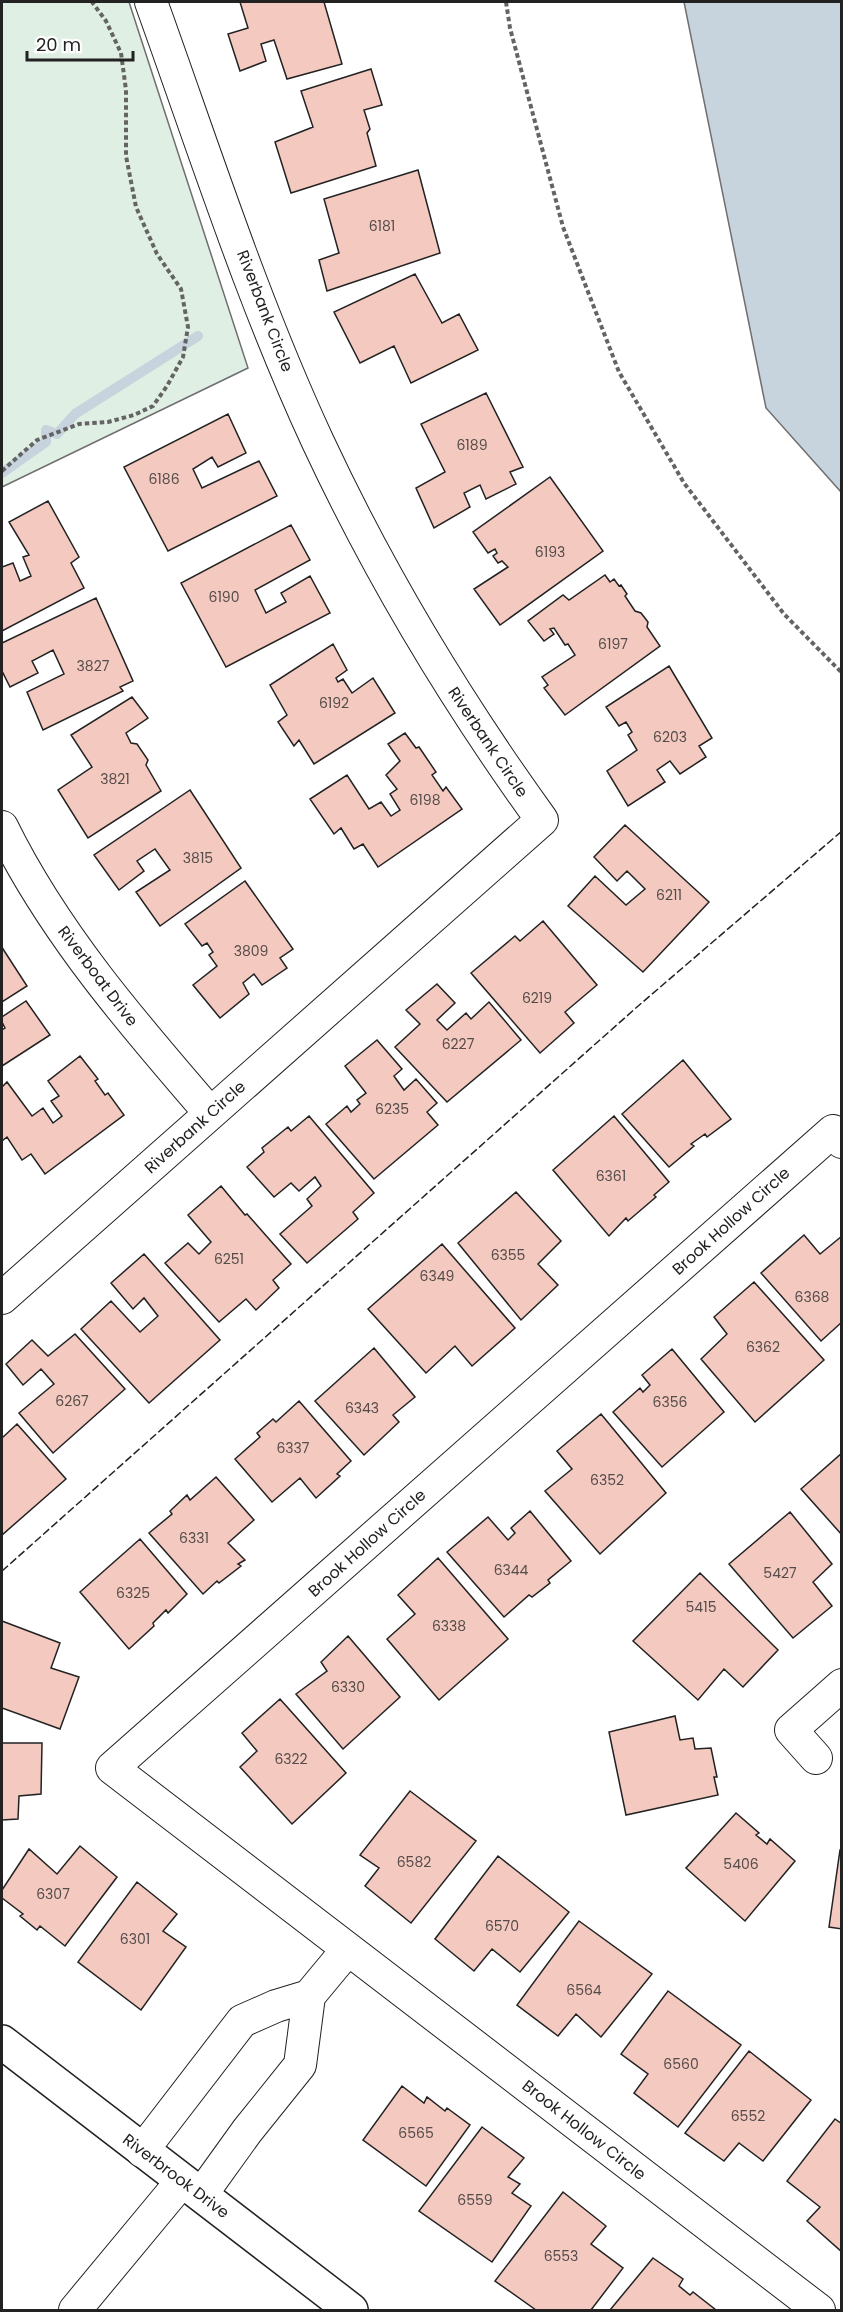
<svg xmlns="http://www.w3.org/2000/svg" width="843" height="2312" font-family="Poppins,sans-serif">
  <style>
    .green { fill: #e0efe3; stroke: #6f6f6f; stroke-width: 1.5 }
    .water { fill: #c7d3dd; stroke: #6f6f6f; stroke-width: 1.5 }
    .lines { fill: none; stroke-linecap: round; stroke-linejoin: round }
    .stream { stroke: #c7d3dd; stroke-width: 10 }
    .building { fill: #f3c9c0; stroke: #222; stroke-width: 1.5 }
    .minor-casing { stroke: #222; stroke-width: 34 }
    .tertiary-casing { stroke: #222; stroke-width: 36 }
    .path { stroke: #646464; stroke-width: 4; stroke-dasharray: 4.5 3; stroke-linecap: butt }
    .minor { stroke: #fff; stroke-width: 32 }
    .tertiary { stroke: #fff; stroke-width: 33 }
    .fence { stroke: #222; stroke-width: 1.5; stroke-dasharray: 8 3; stroke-linecap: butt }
    .labels { text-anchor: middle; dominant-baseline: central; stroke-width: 4.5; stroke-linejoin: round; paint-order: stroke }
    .number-label { font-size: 14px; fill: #564c4a }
    .street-label { font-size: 16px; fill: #222; stroke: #fff }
  </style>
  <rect width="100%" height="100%" fill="#fff"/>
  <path class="green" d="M2,2H129L248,368L2,487Z"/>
  <path class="water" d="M684,2H841V492L766,408Z"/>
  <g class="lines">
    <path class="stream" d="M2,473L46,442V430L57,434L75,414L198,336"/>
  </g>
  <path class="building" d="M240,2H324L342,64L287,79L274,40L261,44L266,61L240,71L228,34L248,28Z
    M371,69L382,105L364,110L370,129L367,133L376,166L291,193L275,142L313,127L301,91Z
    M418,170L440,253L327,291L319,260L339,253L324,199Z
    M415,274L442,323L459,314L478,350L411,383L394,346L360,363L334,312Z
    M486,393L523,467L510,472L516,484L486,499L480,485L464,493L470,507L434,528L416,488L445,472L421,424Z
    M228,414L246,453L218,467L212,457L193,469L202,488L259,461L277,496L168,551L124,467Z
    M550,477L603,551L500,625L474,589L508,567L502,561L498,563L493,556L497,553L495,549L488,553L473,532Z
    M48,501L79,557L71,563L84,588L2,631V567L13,563L20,581L31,576L23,557L29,555L9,522Z
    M291,525L310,560L255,590L266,613L286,602L281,593L310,576L330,613L226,667L181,583Z
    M605,575L610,582L614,579L619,586L621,585L627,594L625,596L635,611L641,613L648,622L647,627L660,646L565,715L544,688L548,685L542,677L575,655L568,644L565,645L554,628L550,629L554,634L544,641L528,621L563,595L569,600Z
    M96,598L133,681L120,687L123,691L43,730L27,692L64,674L53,650L32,661L38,673L10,687L2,671V643Z
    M333,644L347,670L336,678L338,682L343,679L352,693L373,678L395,713L314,764L299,740L294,746L278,722L287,715L270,685Z
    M669,666L712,738L699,746L706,757L680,774L670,761L657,770L665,782L628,806L607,771L637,750L628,735L632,732L626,722L619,726L606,707Z
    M132,697L148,718L126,733L131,743L137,744L148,760L146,765L161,791L88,838L58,790L92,767L71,735Z
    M405,733L416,748L419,747L436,772L432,775L443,791L446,787L462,809L378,867L363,844L354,849L341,828L334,834L310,799L347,775L369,809L381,802L391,816L400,810L390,794L397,789L386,775L400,761L388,744Z
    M190,790L241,868L160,926L136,892L170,870L155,849L137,861L144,871L119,890L94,855Z
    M625,825L709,902L643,972L568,906L595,876L626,905L645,889L627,871L617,881L594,857Z
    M245,881L293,949L280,958L287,968L262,985L254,974L243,983L249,994L220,1018L193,985L217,966L209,955L213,952L207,943L202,946L185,924Z
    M543,921L597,985L565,1012L574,1023L540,1053L471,973L515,936L520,941Z
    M3,949L27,986L2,1002V950Z
    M437,984L455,1003L437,1020L447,1030L466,1013L471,1019L489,1002L521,1040L447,1102L395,1047L420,1024L406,1010Z
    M26,1001L50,1035L2,1066V1030L5,1028L2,1022V1017Z
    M377,1040L402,1069L394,1076L404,1090L416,1079L437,1103L427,1112L438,1125L374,1179L326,1124L347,1106L351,1112L360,1104L357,1100L366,1093L345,1066Z
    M80,1056L98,1079L95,1081L105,1095L108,1093L124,1115L45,1174L31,1154L22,1160L7,1137L2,1141V1087L7,1082L32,1116L43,1108L53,1123L62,1116L51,1101L59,1096L48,1081Z
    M683,1060L731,1119L707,1137L705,1134L691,1144L694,1146L669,1167L622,1114Z
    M309,1116L374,1193L353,1212L358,1219L307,1263L280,1234L312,1206L307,1199L321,1186L315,1177L299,1191L291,1183L274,1197L247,1167L264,1152L262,1148L288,1127L291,1131Z
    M614,1116L669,1182L654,1195L656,1197L628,1221L626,1218L609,1236L553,1170Z
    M221,1186L245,1215L247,1214L291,1264L273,1280L279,1288L256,1310L246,1299L219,1322L165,1263L188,1243L199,1254L211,1242L188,1215Z
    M516,1192L561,1241L538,1264L558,1285L521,1320L458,1243Z
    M804,1235L820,1254L842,1236V1322L821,1341L761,1273Z
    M442,1244L515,1328L472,1366L455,1346L426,1373L368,1309Z
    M144,1254L220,1340L149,1403L81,1329L111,1301L140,1332L158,1316L144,1298L133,1309L111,1283Z
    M754,1282L824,1360L755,1422L701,1359L727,1334L714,1317Z
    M75,1334L125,1389L53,1453L19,1413L54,1384L41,1369L23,1385L6,1364L32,1340L48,1356Z
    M374,1348L415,1397L393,1415L399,1422L364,1455L315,1401Z
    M672,1349L724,1412L662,1467L613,1412L640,1388L643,1392L650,1385L642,1375Z
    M299,1401L351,1461L337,1474L340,1476L316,1498L300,1478L272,1502L235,1459L260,1437L257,1433L273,1419L276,1422Z
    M601,1414L666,1493L600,1554L545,1491L572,1469L557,1451Z
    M17,1424L66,1479L2,1535V1438Z
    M842,1453V1535L801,1489Z
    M216,1477L254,1520L228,1543L245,1560L238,1564L241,1566L219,1583L217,1581L203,1594L149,1533L172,1514L170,1511L187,1495L190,1500Z
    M530,1511L571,1561L548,1580L550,1583L532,1597L529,1595L504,1617L447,1552L488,1517L508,1540L515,1533L511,1528Z
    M790,1512L832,1564L813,1582L832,1606L793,1638L729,1564Z
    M140,1539L187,1594L168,1613L166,1610L153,1623L154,1626L129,1649L80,1592Z
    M438,1558L508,1639L439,1700L387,1639L415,1614L398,1595Z
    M700,1573L778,1650L743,1687L724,1669L698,1700L633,1641Z
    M2,1621L60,1643L51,1668L79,1677L60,1729L2,1708Z
    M348,1636L400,1697L343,1749L296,1694L327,1671L321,1662Z
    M280,1699L346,1773L292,1824L240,1767L257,1751L242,1733Z
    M675,1716L680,1740L693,1738L695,1749L711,1748L717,1777H714L718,1795L626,1815L609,1732Z
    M2,1743H42L41,1794L19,1796L18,1819L2,1820Z
    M410,1791L476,1841L411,1923L365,1886L379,1868L360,1855Z
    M736,1813L759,1833L756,1835L767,1844L770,1839L795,1861L745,1921L686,1868Z
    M80,1846L117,1877L65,1946L40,1926L37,1930L20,1916L23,1914L2,1898V1890L29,1849L57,1874Z
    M840,1850H842V1929L829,1927Z
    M498,1856L569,1912L520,1972L492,1949L474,1971L435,1939Z
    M137,1882L177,1914L163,1931L186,1947L141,2010L78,1962Z
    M579,1921L652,1974L601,2037L576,2014L558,2036L517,2005Z
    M668,1991L741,2045L678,2127L634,2093L648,2074L621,2054Z
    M749,2051L811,2100L763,2161L739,2143L724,2161L685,2133Z
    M402,2086L424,2103L427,2097L445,2111L447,2108L470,2125L426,2186L363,2140Z
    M835,2119L842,2124V2252L807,2221L820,2207L787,2181Z
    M482,2127L524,2158L508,2177L520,2184L512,2193L531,2206L492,2262L419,2211Z
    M563,2192L606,2226L591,2244L623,2268L591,2310H536L495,2281Z
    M653,2258L683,2279L679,2286L690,2295L693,2292L716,2310H610Z"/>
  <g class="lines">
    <defs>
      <path id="minor" d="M2,827C54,933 133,1024 210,1113
        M2,1298L542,820C456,701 380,575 318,442C252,300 204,149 151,2
        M816,1758L791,1730L842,1685
        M142,2151L242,2021L276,2006L309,1996
        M201,2195L247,2131L300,2065L309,1996L348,1949
        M75,2310L182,2181
        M819,2310L112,1768L833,1131L842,1142"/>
      <path id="tertiary" d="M2,2042L351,2310"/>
    </defs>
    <use href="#minor" class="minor-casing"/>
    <use href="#tertiary" class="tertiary-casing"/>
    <path class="path" d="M506,2L510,28L563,227L619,372L684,483L784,614L842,673
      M2,471L37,440L79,424L108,422L134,415L153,406L167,386L183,357L188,327L181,289L157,254L136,207L126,156V90L121,53L106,21L92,2"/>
    <use href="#minor" class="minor"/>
    <use href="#tertiary" class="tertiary"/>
    <path class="fence" d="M2,1571L637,1007L842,831"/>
  </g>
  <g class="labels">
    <g class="number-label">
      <text x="382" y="226">6181</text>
      <text x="472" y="445">6189</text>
      <text x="164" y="479">6186</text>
      <text x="550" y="552">6193</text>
      <text x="224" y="597">6190</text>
      <text x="613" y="644">6197</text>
      <text x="93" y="666">3827</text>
      <text x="334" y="703">6192</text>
      <text x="670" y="737">6203</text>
      <text x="115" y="779">3821</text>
      <text x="425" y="800">6198</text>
      <text x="198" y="858">3815</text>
      <text x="669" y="895">6211</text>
      <text x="251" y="951">3809</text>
      <text x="537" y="998">6219</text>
      <text x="458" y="1044">6227</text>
      <text x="392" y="1109">6235</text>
      <text x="611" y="1176">6361</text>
      <text x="508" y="1255">6355</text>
      <text x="229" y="1259">6251</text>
      <text x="437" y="1276">6349</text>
      <text x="812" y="1297">6368</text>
      <text x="763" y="1347">6362</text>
      <text x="72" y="1401">6267</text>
      <text x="670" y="1402">6356</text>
      <text x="362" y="1408">6343</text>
      <text x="293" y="1448">6337</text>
      <text x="607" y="1480">6352</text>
      <text x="194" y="1538">6331</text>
      <text x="511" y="1570">6344</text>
      <text x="780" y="1573">5427</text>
      <text x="133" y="1593">6325</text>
      <text x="701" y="1607">5415</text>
      <text x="449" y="1626">6338</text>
      <text x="348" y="1687">6330</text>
      <text x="291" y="1759">6322</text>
      <text x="414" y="1862">6582</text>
      <text x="741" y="1864">5406</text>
      <text x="53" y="1894">6307</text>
      <text x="502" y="1926">6570</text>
      <text x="135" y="1939">6301</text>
      <text x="584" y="1990">6564</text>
      <text x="681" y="2064">6560</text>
      <text x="748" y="2116">6552</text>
      <text x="416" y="2133">6565</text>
      <text x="475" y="2200">6559</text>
      <text x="561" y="2256">6553</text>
    </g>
    <g class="street-label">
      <text transform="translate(265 311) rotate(69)">Riverbank Circle</text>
      <text transform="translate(488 742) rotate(56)">Riverbank Circle</text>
      <text transform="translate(98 976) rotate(53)">Riverboat Drive</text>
      <text transform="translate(195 1127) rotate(-42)">Riverbank Circle</text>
      <text transform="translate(731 1221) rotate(-42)">Brook Hollow Circle</text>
      <text transform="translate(367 1543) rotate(-42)">Brook Hollow Circle</text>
      <text transform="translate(584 2130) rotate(38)">Brook Hollow Circle</text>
      <text transform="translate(176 2176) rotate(37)">Riverbrook Drive</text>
    </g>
  </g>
  <rect width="843" height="2312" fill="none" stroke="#222222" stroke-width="6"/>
  <path d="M27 51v9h106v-9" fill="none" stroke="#222222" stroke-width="3"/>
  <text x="36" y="51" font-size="18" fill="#222222" stroke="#ffffff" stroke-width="4.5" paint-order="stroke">20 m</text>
</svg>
